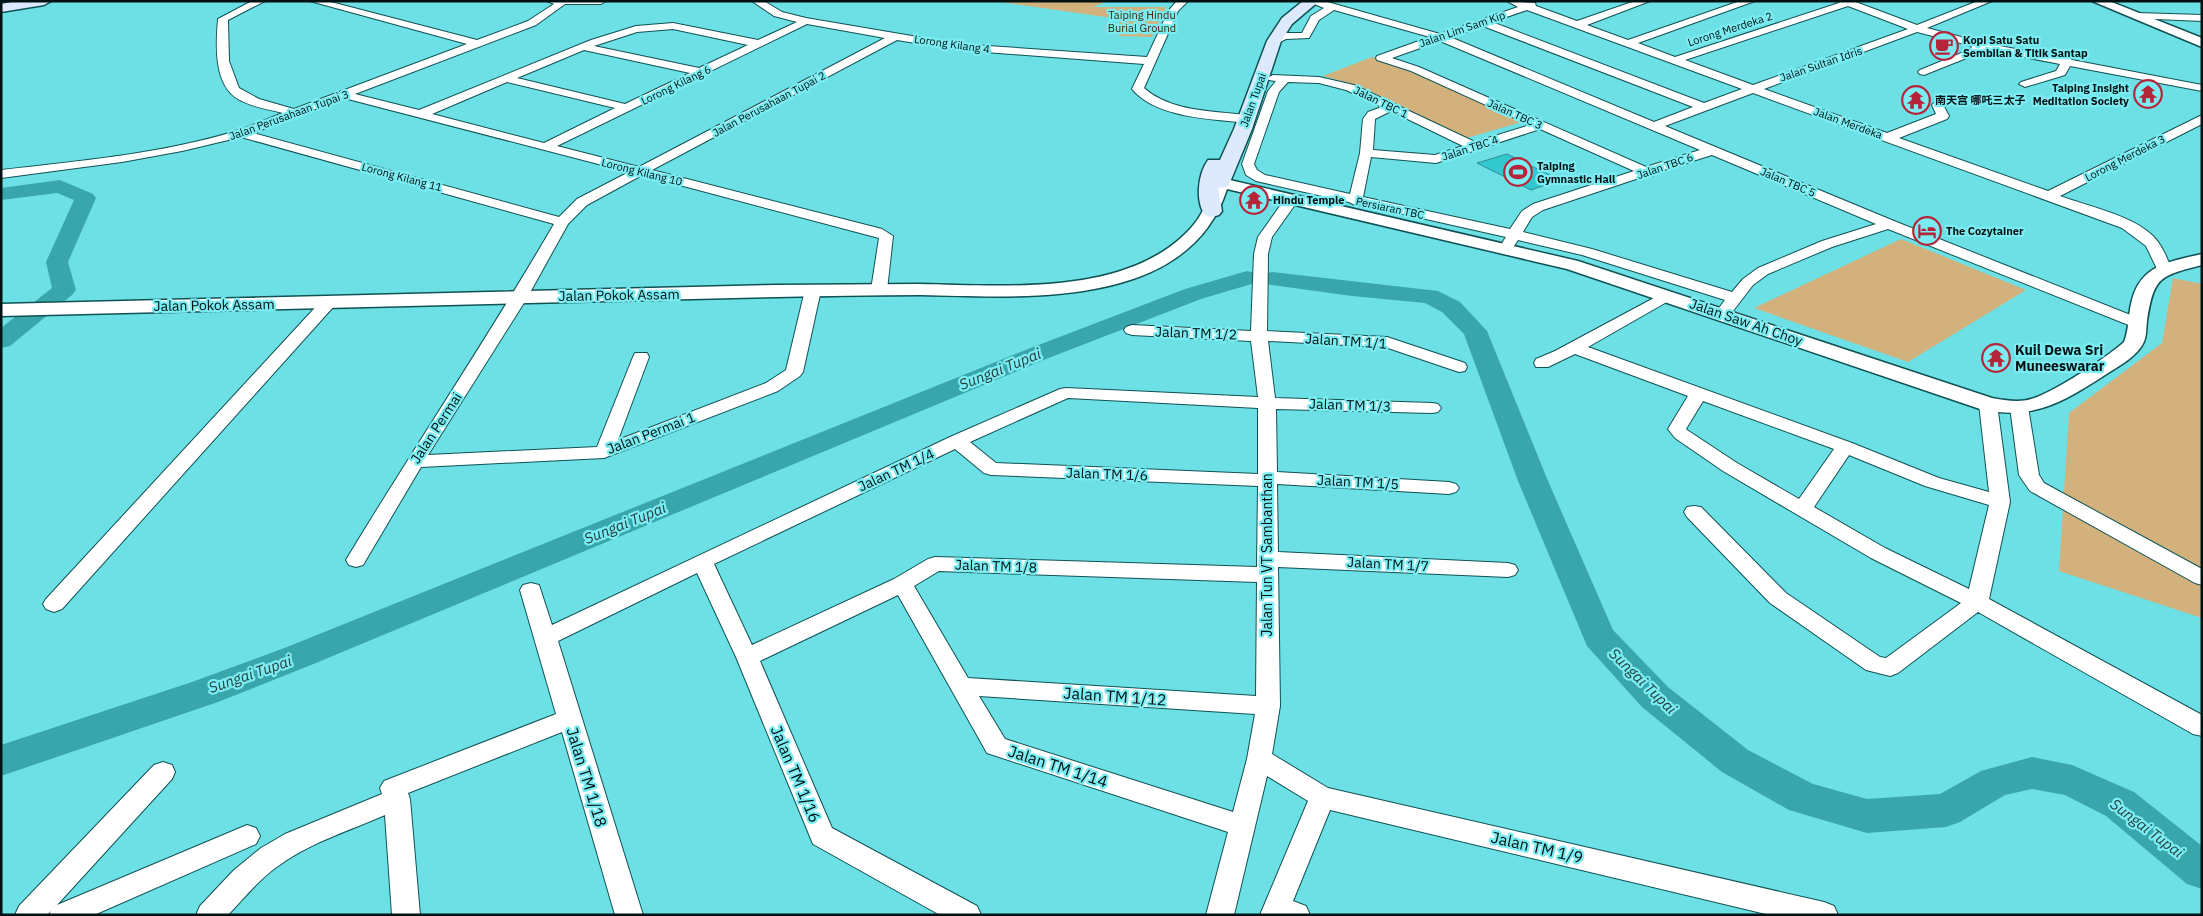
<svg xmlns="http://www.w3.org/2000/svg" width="2203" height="916" font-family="'IBM Plex Sans','Noto Sans SC',sans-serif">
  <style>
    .green { fill: #d2b17d }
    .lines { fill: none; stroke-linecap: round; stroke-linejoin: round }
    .river { fill: #39a6ab; fill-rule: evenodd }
    .building { fill: #2fc9cf; stroke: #338d91 }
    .minor-casing { stroke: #0f5255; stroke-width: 2 }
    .tertiary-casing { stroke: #0f5255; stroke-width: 3 }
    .secondary-casing { stroke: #0f5255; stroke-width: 3 }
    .minor { fill: #fff; fill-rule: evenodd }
    .tertiary { fill: #fff; fill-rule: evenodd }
    .secondary { fill: #ddeafe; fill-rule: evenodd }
    .labels { text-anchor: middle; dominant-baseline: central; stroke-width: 4.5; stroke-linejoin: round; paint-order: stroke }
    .far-park-label { font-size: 11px; fill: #3f2a03; stroke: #7bedf2 }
    .far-street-label { font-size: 11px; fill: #001112; stroke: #7bedf2 }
    .far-poi-label { font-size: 11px; font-weight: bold; fill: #001112; stroke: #7bedf2; text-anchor: start }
    .street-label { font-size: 14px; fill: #001112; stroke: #7bedf2 }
    .poi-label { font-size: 14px; font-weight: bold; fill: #001112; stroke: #7bedf2; text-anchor: start }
    .water-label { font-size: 15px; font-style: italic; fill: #243d3e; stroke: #7bedf2 }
    .near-street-label { font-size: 16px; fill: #001112; stroke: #7bedf2 }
  </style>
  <rect width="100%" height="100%" fill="#6de0e5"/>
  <path class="green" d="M994,1H1108L1093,7H1166L1152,37L1119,36L1120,19Z
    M1372,57L1412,70L1525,121L1467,138L1356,85L1323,76Z
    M1901,239L2026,290L1908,362L1754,308Z
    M2173,278L2202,284V618L2059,571L2069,413L2162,343Z"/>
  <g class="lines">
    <path class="river" d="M60,180L93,194L96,198L68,262L76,290L72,295L10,346L1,348V328L52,288L46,262L74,200L57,193L1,200V188Z
      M1247,271L1255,273L1259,278L1255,283L1201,299L1046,359L311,665L218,702L1,776V745L192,682L287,647L1028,349L1185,289Z
      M1272,272L1438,291L1460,302L1487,331L1548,481L1613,630L1668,687L1748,750L1813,784L1867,799L1940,794L1981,771L2032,757L2072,765L2134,792L2202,846V889L2187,884L2106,816L2065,795L2032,789L2005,795L1960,822L1946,827L1867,833L1789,810L1722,772L1642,707L1587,646L1518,481L1464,334L1442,312L1425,303L1352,296L1264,284L1260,279L1264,274Z"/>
  </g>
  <path class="building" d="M1507,154L1560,180L1531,190L1477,163Z"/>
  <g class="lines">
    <defs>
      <path id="minor" d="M252,1H265L228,20L229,61L239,88L259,99L294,109L467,44L310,1H327L477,40L528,21L554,4L547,1H606L601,4H565L536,25L355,94L419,110L591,40L636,26L673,23L758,40L797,22L774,16L752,1H764L782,12L806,18L959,44L1147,57L1169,10L1177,1H1188L1178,11L1144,88C1171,112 1213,111 1247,115L1253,119L1247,123C1213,119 1155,118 1132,89L1144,64L959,50L897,40L652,170L882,229L893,236L887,290L884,293H874L871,290L879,238L642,175L587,205L568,224L527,298L428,455L597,447L633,357L635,353H647L649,357L618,440L766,383L786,370L805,290L808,287H818L821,290L803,372L800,376L778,391L604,458L421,467L363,565L356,567L349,565L346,560C414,447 488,338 554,224L241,137L182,151L122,162L1,178V170C79,161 161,154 236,131C252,126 267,119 283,113C268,109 251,107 238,99C213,84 216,43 218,19ZM807,24L885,38L639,167L557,146ZM673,29L748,45L699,68L594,46L637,32ZM584,50L690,73L625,104L517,78ZM507,82L615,108L544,143L432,114ZM344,98L629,172L577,199L559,217L253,133Z
        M1307,1H1324L1440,34L1518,7L1507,1L1535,3L1536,6L1577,21L1635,1H1650L1587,25L1628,40L1740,1H1755L1638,43L1675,57L1839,3L1838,1H1853L1917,25L1978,1H1992L1927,28L1984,43L2063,58L2067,57L2072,60L2202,85V91L2070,66L2065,75L2025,87L2019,84L2021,82L2056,71L2060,64L1982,49L1979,53L1924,75L1920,74L1918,72L1920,70L1971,49L1972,46L1917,32L1764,89L1887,133L1936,114L1932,105L1934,103H1942L1949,116L1947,119L1899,138L2048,191L2202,115V124L2060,196C2087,206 2132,215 2153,236C2162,245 2167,258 2172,270L2169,273H2159L2146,246L2122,228L1753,93L1665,126L1894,221L2143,320L2145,323L2143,326H2131L1888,229L1832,247L1768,274L1753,285L1733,311H1721L1719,308L1725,300L1582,255L1518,240L1514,246H1504L1502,243L1506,237L1359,204L1355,205L1349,202L1256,181L1246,175L1242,164L1268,91L1276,81L1269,80L1267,78L1273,75L1319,77L1354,85L1475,142L1530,125L1411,71L1377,60L1376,58L1377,56L1430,37L1334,10L1319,20L1309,38L1286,39L1278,43H1270V39L1284,33H1302L1311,16L1324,8ZM1848,6L1908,29L1753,85L1685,60ZM1527,10L1742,89L1704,103L1492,22ZM1483,26L1693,107L1654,122L1450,37ZM1440,41L1700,150L1646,167L1419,67L1392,58ZM1288,82L1319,83L1346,90L1382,107L1368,112L1363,119L1360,153L1350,194L1265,175L1257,170L1254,164L1279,92ZM1391,111L1463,146L1435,155L1373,150L1375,119ZM1540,129L1634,171L1533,204L1522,211L1510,229L1363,197L1371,157L1436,163ZM1712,155L1876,224L1822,241L1758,268L1743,279L1732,292L1592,249L1523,232L1532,217L1543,210L1645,176H1653L1654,173Z
        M2137,13L2202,15V21L2133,18L2132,16Z
        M1292,195L1299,199L1272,237L1268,254L1267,331L1387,337L1465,363L1467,367L1465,371L1459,372L1385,347L1268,341L1275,398L1432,403L1438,404L1441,408L1438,412L1432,413L1276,409L1277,472L1449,482L1456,484L1459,488L1456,492L1449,494L1277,484L1278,552L1508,563L1515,565L1518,570L1515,575L1508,577L1278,567L1280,706L1272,754L1328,788L1824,902L1834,906L1838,915H1770L1330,810L1293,901L1306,906L1310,915H1260L1308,801L1267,776L1234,915H1206L1228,832L987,753L898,595L760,661L832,828L977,906L981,915H940L813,844L736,657L697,573L558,641L643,915H615L562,732L408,793L410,799L420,915H392L385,815C351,830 312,842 281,864C261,877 245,897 228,915H196L200,906L234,870L261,848L285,834L382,794L380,788L384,781L556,714L520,590L523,585L531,583L539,585L552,625L950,437L1060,389L1066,388L1258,397L1251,341L1132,335L1126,333L1124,330L1126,327L1132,325L1251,331L1254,254L1258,237L1287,196ZM1068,398L1258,408V474L996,463L970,442ZM955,449L984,473L991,475L1258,486L1257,567L935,557L928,559L894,579L752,645L714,564ZM939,571L1257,582L1256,696L968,678L914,586ZM979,696L1255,714L1247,759L1233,812L1005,739Z
        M1667,291L1672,293L1675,296L1672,299L1588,347L1852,443L1939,478L1989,492L1979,404L1982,400L1988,399L1994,400L1997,404L2010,502L1989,599L2202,715V736L2193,734L1978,612L1898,673L1890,676L1866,670L1770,603L1687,517L1684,512L1687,507L1694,506L1701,507L1786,593L1880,657L1886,658L1961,603L1871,558L1723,471L1675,438L1668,429L1688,396L1575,354L1548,367H1536L1534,363L1536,359L1555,351ZM1703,401L1834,449L1799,499L1737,463L1687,430L1686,429ZM1849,455L1925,486L1989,505L1969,589L1885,548L1814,507Z
        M329,297L335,299L337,302L335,305L62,609L54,612L46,609L43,604L46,599L323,299Z
        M2019,402L2025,403L2028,407L2039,475L2044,483L2202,569V585L2195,583L2030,491L2019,475L2010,407L2013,403Z
        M163,762L172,765L175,772L172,779L57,905L247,825L256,828L260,836L256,844L94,915H49L51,911L47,915H15L19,906L154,765Z"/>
      <path id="tertiary" d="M2092,1H2109L2202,38V47Z
        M1221,178L1578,261L1992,398C2004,400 2019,403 2031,399C2053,393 2106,358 2124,342C2129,330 2128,317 2131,304C2139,265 2168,262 2202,254V265C2160,276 2154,276 2147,321C2146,330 2147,339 2141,347C2133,359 2117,367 2105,375C2063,402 2033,421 1980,409L1567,269L1227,189C1188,311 1022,297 921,295C873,295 825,296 777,297L1,316V304L777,285C824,285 871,284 918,284C1000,285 1119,297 1184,235C1193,227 1201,216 1206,204C1209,196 1210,187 1215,180Z"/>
      <path id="secondary" d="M17,1H51L44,5L1,12V4Z
        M1303,1H1319L1292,24L1281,41L1252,129L1228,187L1218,188L1222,211L1219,215L1212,217L1205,215C1195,201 1198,174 1208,160H1220L1234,129L1267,41L1282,18Z"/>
    </defs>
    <use href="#minor" class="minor-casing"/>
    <use href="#tertiary" class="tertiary-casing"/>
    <use href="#secondary" class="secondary-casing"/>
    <use href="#minor" class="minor"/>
    <use href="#tertiary" class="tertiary"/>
    <use href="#secondary" class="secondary"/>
  </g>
  <defs>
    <symbol id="cafe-ring" viewBox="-11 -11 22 22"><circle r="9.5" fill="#7bedf2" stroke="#b62439" stroke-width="1.5"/><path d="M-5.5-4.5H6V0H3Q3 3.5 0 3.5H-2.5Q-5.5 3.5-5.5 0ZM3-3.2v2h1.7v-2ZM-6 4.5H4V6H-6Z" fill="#b62439"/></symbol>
    <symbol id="temple-ring" viewBox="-11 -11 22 22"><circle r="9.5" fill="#7bedf2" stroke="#b62439" stroke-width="1.5"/><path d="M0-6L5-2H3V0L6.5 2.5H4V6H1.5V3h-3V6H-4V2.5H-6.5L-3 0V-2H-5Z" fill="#b62439"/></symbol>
    <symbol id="stadium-ring" viewBox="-11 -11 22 22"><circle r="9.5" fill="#7bedf2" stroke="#b62439" stroke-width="1.5"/><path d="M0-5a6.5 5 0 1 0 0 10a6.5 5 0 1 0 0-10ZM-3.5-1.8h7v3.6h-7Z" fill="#b62439"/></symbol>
    <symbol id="hotel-ring" viewBox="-11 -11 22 22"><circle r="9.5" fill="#7bedf2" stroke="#b62439" stroke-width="1.5"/><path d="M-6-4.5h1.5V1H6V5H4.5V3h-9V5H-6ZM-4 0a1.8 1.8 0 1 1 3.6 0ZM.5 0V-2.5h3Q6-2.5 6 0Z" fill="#b62439"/></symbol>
  </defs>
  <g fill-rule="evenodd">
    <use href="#cafe-ring" x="1928" y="30" width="32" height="32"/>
    <use href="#temple-ring" x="2132" y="78" width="32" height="32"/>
    <use href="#temple-ring" x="1900" y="84" width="32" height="32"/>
    <use href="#stadium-ring" x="1502" y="156" width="32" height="32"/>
    <use href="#temple-ring" x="1238" y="184" width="32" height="32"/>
    <use href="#hotel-ring" x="1911" y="215" width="32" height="32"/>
    <use href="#temple-ring" x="1980" y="342" width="32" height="32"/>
  </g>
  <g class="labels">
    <g class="far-park-label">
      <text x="1142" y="15">Taiping Hindu<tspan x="1142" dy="13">Burial Ground</tspan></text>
    </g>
    <g class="far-street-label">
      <text transform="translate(1462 29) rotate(-19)">Jalan Lim Sam Kip</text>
      <text transform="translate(1730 29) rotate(-18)">Lorong Merdeka 2</text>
      <text transform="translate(952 44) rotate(8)">Lorong Kilang 4</text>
      <text transform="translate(1821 64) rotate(-19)">Jalan Sultan Idris</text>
      <text transform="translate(676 85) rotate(-26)">Lorong Kilang 6</text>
      <text transform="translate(1253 100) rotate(-70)">Jalan Tupai</text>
      <text transform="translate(1381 102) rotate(26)">Jalan TBC 1</text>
      <text transform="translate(769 104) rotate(-28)">Jalan Perusahaan Tupai 2</text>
      <text transform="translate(1515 114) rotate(24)">Jalan TBC 3</text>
      <text transform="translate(289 115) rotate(-20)">Jalan Perusahaan Tupai 3</text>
      <text transform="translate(1848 123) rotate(20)">Jalan Merdeka</text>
      <text transform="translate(1470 148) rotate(-18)">Jalan TBC 4</text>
      <text transform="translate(2125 158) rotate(-27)">Lorong Merdeka 3</text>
      <text transform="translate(1665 166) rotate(-19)">Jalan TBC 6</text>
      <text transform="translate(642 172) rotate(14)">Lorong Kilang 10</text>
      <text transform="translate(402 177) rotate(15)">Lorong Kilang 11</text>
      <text transform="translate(1788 182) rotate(23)">Jalan TBC 5</text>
      <text transform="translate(1390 208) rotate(12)">Persiaran TBC</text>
    </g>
    <g class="far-poi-label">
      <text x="1963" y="40">Kopi Satu Satu<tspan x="1963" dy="13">Sembilan &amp; Titik Santap</tspan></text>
      <text x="2129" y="88" text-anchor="end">Taiping Insight<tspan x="2129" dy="13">Meditation Society</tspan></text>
      <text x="1935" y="100">南天宫 哪吒三太子</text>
      <text x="1537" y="166">Taiping<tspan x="1537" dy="13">Gymnastic Hall</tspan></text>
      <text x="1273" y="200">Hindu Temple</text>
      <text x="1946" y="231">The Cozytainer</text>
    </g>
    <g class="street-label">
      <text transform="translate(619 295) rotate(-1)">Jalan Pokok Assam</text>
      <text transform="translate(214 305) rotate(-1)">Jalan Pokok Assam</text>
      <text transform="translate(1746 322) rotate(19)">Jalan Saw Ah Choy</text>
      <text transform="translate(1196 333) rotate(2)">Jalan TM 1/2</text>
      <text transform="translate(1346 341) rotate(4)">Jalan TM 1/1</text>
      <text transform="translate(1350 405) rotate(2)">Jalan TM 1/3</text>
      <text transform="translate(436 428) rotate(-57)">Jalan Permai</text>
      <text transform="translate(651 433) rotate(-21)">Jalan Permai 1</text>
      <text transform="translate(896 470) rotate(-25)">Jalan TM 1/4</text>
      <text transform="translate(1107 474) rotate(2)">Jalan TM 1/6</text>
      <text transform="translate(1358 482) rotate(3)">Jalan TM 1/5</text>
      <text transform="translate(1267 555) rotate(-90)">Jalan Tun VT Sambanthan</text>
      <text transform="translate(1388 564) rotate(3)">Jalan TM 1/7</text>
      <text transform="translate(996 566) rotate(2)">Jalan TM 1/8</text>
    </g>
    <g class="poi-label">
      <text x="2015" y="350">Kuil Dewa Sri<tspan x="2015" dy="16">Muneeswarar</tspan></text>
    </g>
    <g class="water-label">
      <text transform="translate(1000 369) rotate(-22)">Sungai Tupai</text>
      <text transform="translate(625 523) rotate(-22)">Sungai Tupai</text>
      <text transform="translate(250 674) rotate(-19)">Sungai Tupai</text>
      <text transform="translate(1643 681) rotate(44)">Sungai Tupai</text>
      <text transform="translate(2147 828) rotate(37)">Sungai Tupai</text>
    </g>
    <g class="near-street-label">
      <text transform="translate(1115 696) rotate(4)">Jalan TM 1/12</text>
      <text transform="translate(1058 766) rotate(18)">Jalan TM 1/14</text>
      <text transform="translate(796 774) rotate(67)">Jalan TM 1/16</text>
      <text transform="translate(587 777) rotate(73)">Jalan TM 1/18</text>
      <text transform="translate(1537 847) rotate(13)">Jalan TM 1/9</text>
    </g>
  </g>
  <rect width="2203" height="916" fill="none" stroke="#001112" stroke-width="5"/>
</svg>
